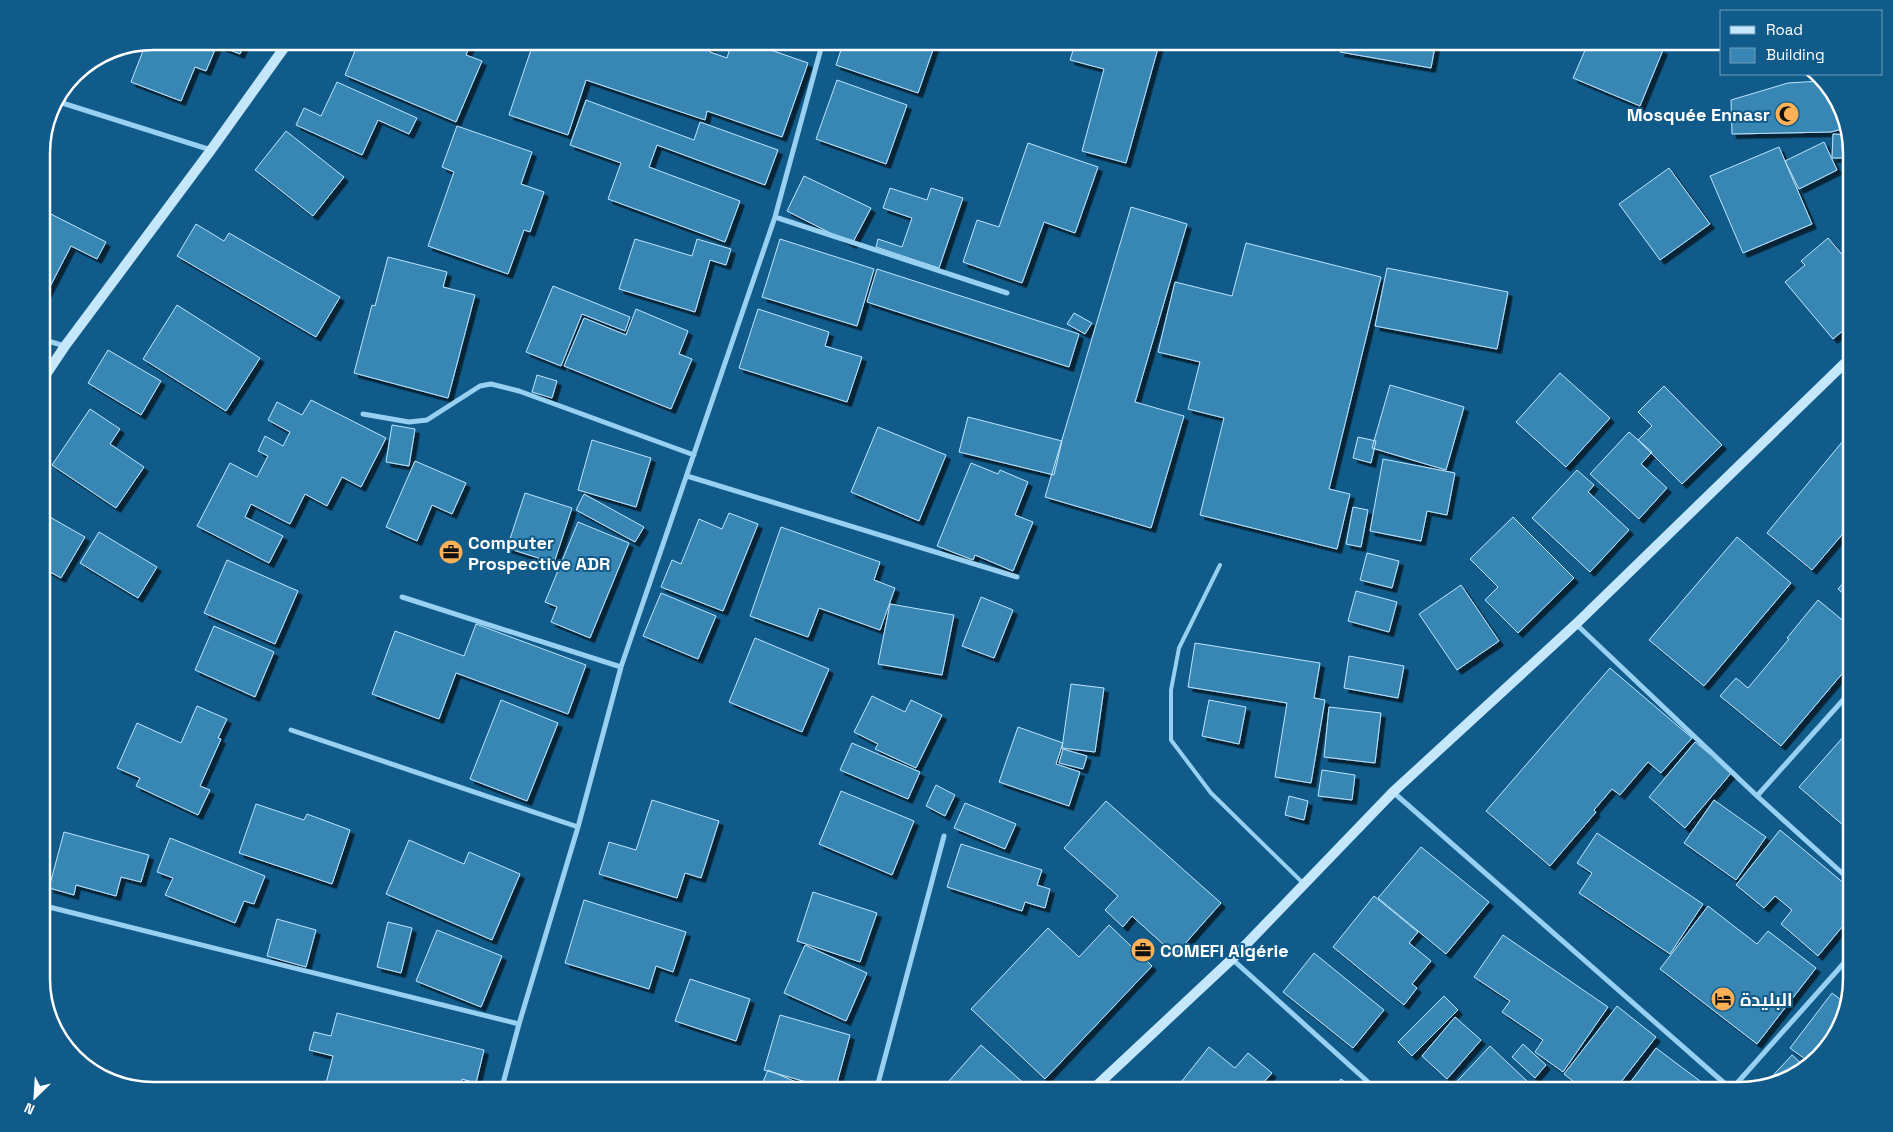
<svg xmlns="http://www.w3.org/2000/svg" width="1893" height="1132" font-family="'Space Grotesk',Cairo,sans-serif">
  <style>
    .building { fill: #3986b4; stroke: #bde5fd; filter: url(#shadow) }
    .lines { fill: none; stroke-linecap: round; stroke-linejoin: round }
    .lane { stroke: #97d0f1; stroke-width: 4 }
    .street { stroke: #97d0f1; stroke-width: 5 }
    .secondary { stroke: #c5e7fc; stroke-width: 10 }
    .labels { text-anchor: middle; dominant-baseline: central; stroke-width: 4; stroke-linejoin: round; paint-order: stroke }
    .poi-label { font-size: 18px; font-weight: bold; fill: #fff; stroke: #115b8a; text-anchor: start }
    .rim { fill: none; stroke: #fff; stroke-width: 2.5 }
  </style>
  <defs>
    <filter id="shadow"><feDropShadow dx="4.5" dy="4.5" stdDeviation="0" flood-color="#0009"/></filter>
  </defs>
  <rect width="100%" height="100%" fill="#115b8a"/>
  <path class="building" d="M153,41H246L240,54L217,45L206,71L195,67L181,101L131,82L146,43Z
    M359,41H472L466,55L482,61L456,122L345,75Z
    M534,41H713L710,52L727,58L732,41H745L808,63L782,137L707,111L705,120L586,80L568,135L509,115Z
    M844,41H936L918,93L836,65Z
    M1076,41H1160L1126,163L1082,151L1104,69L1070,60Z
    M1342,41H1436L1431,68L1340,52Z
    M1589,41H1643L1663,50L1640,106L1573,78Z
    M837,80L907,105L886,164L816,139Z
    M1821,81L1837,97L1846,128L1831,132L1732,134L1731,100L1788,83Z
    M337,82L417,118L409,134L378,120L362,155L296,125L304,108L321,116Z
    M586,100L694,140L700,122L778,150L765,185L657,145L649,167L740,201L725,242L608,199L621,163L570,145Z
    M457,126L532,152L521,184L544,192L530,232L524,230L508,274L428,246L454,172L442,167Z
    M286,131L344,177L313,216L255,170Z
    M1833,134L1848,135L1852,146V158H1832Z
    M1824,142L1837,170L1799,189L1785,161Z
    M1028,143L1098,167L1075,233L1044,222L1022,283L963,262L977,220L999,227Z
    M1779,147L1812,224L1743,253L1710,176Z
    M1669,168L1710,224L1660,260L1619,204Z
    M804,176L871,208L852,244L787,211Z
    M890,188L927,200L931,188L963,198L939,268L876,247L878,239L902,247L912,218L883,208Z
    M1131,207L1187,224L1135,402L1184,416L1151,528L1045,497Z
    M41,209L106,242L97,259L71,246L41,304Z
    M196,224L224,241L229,233L340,297L316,337L177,256Z
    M1828,238L1852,266V323L1833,339L1785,282L1805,265L1801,261Z
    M635,239L692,256L697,239L731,249L726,265L710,260L695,312L619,289Z
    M780,239L874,269L857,326L762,297Z
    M1246,243L1381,277L1329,489L1350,494L1337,549L1200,515L1224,418L1188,409L1200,362L1158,352L1175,282L1232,296Z
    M388,257L447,272L443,287L475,295L448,398L354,373L372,305L375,306Z
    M1387,268L1508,292L1497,349L1375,326Z
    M877,269L1079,334L1069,367L867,302Z
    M553,286L630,317L625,331L582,314L561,366L526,352Z
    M177,305L260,358L226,411L143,359Z
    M636,309L688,331L679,354L692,359L671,409L564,366L584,318L626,335Z
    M758,309L829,332L825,346L862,357L847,402L739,368Z
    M1074,313L1092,323L1085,334L1067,324Z
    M108,350L161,381L141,415L88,383Z
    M1560,373L1610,418L1566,467L1516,422Z
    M537,375L557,381L552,398L532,392Z
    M1390,385L1464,407L1446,470L1372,448Z
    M1664,386L1722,445L1682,484L1638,440L1652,426L1638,412Z
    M311,400L386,438L361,487L342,477L327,506L305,494L290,524L251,504L245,517L283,536L269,563L197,526L230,463L257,477L268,456L258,451L265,436L283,446L290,432L268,420L277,402L302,415Z
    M90,409L120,429L110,444L144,467L116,508L52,465Z
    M968,417L1062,441L1054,475L959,452Z
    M392,425L415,429L409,466L386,462Z
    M878,427L946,455L919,521L851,492Z
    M1852,430V523L1812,570L1767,533Z
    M1629,432L1652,452L1641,464L1667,488L1639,519L1590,474Z
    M1358,437L1376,441L1371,463L1353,458Z
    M592,440L651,458L636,507L578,490Z
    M1383,459L1455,473L1447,515L1427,511L1421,541L1370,531Z
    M415,461L466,483L452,514L432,505L417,541L386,527Z
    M971,463L998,474L1000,470L1028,482L1015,515L1033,522L1013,571L975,555L973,560L937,546Z
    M1577,470L1594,485L1588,492L1629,530L1590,572L1532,518Z
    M525,493L572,508L554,563L507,548Z
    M584,494L644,527L635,542L576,510Z
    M1353,507L1368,510L1361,547L1346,544Z
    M41,512L85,537L61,578L41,567Z
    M729,513L758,524L723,611L661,587L672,560L681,564L699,519L722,529Z
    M1513,517L1574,578L1518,633L1485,600L1498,587L1470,559Z
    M578,522L629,543L590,638L551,622L557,607L545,602Z
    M781,527L880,562L874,580L895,588L880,630L819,608L808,637L750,616Z
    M99,532L157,567L138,598L80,563Z
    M1737,537L1791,583L1704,686L1649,640Z
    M1367,553L1399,561L1392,588L1360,580Z
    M227,560L298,591L275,644L204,613Z
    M1852,573V601L1838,589Z
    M1461,585L1499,641L1457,670L1419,614Z
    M1356,591L1397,602L1389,632L1348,621Z
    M661,593L716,616L698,659L643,636Z
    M981,597L1013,610L994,658L962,646Z
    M1818,600L1852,628V662L1781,746L1720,696L1736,678L1748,688L1789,639L1787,638Z
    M890,604L954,615L942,675L878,664Z
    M476,624L586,665L568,714L456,673L439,719L372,694L395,631L464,656Z
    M214,626L274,652L255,697L195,670Z
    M755,638L829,669L802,732L729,702Z
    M1195,643L1320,663L1314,698L1325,700L1311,783L1275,777L1287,703L1188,687Z
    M1349,656L1404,666L1398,698L1344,688Z
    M1610,668L1692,738L1661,773L1648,762L1620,795L1612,789L1594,810L1596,812L1550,866L1486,811Z
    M1071,684L1104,688L1095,752L1062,748Z
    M872,696L905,712L911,700L942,715L916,768L875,749L878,744L854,732Z
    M501,700L558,723L527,801L470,779Z
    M1209,700L1246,707L1239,744L1202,736Z
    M197,706L227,719L218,738L221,739L200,786L210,790L198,815L136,786L140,778L117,768L137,723L181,743Z
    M1329,707L1381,713L1375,763L1324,757Z
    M1018,727L1063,743L1056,764L1080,772L1069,806L999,782Z
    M1852,727V833L1799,787Z
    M1695,742L1732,772L1685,828L1649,797Z
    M852,743L920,772L908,799L840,770Z
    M1063,749L1087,756L1083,769L1059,763Z
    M1322,770L1355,775L1352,800L1318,796Z
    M936,785L955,795L945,816L926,806Z
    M841,791L914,821L892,875L819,844Z
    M1289,796L1308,801L1304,820L1285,815Z
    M652,800L719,821L701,878L685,873L677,898L599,874L609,842L636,850Z
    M1714,800L1766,837L1736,880L1684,843Z
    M1106,801L1221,903L1175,955L1132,916L1123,927L1105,910L1118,896L1064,848Z
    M965,803L1016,824L1005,849L954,828Z
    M256,804L304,820L307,814L350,830L332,884L239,853Z
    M1780,830L1852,890V915L1818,956L1781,924L1792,910L1775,896L1764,908L1736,885Z
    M64,832L149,855L141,882L121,877L116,896L76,885L74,895L49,888Z
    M1597,833L1703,904L1670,954L1579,893L1592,873L1577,863Z
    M170,838L265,876L254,904L244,901L235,923L165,895L173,878L157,872Z
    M409,840L464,864L469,852L520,874L492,940L386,894Z
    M961,844L1042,870L1037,885L1050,889L1045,908L1025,902L1022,911L947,887Z
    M1421,847L1489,902L1446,954L1378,898Z
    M813,892L877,913L860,962L797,941Z
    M1374,896L1418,932L1409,943L1431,961L1412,984L1417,988L1404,1005L1333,947Z
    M584,900L686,932L673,972L656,966L649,989L565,963Z
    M1708,906L1757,944L1768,931L1816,968L1757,1044L1660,969Z
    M277,919L316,930L306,967L267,956Z
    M388,922L412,928L401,973L377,967Z
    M1109,925L1152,966L1045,1079L971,1009L1048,928L1079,957Z
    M437,930L502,956L481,1007L416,981Z
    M1503,935L1608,1007L1563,1072L1535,1052L1543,1040L1502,1012L1510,1001L1474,977Z
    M805,945L867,973L846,1021L784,993Z
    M1314,953L1384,1010L1353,1048L1283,992Z
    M690,979L750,999L736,1041L675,1021Z
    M1832,993L1845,1003L1837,1035L1809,1062L1790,1048Z
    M1444,996L1458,1010L1412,1056L1398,1042Z
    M1617,1006L1656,1037L1614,1091H1585L1564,1074Z
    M337,1013L484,1050L476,1083L462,1079L460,1091H324L333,1056L309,1050L314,1032L331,1036Z
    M780,1015L850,1035L835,1090L764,1070Z
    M1455,1017L1481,1040L1447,1079L1422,1056Z
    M1523,1044L1546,1065L1535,1078L1512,1057Z
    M981,1045L1028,1087L1025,1091H940Z
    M1490,1046L1528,1082L1520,1091H1448Z
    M1209,1047L1235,1068L1248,1053L1272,1073L1261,1085L1268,1091H1174Z
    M1656,1048L1708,1087L1705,1091H1624Z
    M1792,1055L1805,1067L1796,1076L1765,1084Z
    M768,1070L817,1091H759Z
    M1341,1079L1356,1091H1332Z"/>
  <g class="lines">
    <path class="lane" d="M1220,565L1179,648L1171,690V740L1211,793L1304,884"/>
    <path class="street" d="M56,101L211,150
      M775,217L1007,293
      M41,339L65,346
      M363,414L409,422L427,420L480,386L491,384L519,391L694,455
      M687,476L1017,577
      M402,597L621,667
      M1576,624L1757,796L1852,882
      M291,730L578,827
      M1393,792L1731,1089
      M1757,796L1852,690
      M41,905L519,1024
      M1232,959L1378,1091
      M501,1091L519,1024L578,827L621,667L775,217L823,41
      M876,1091L944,836
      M1730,1091L1852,954"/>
    <path class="secondary" d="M41,382L65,346L211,150L289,41
      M1091,1091L1232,959L1393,792L1576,624L1852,356"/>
  </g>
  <defs>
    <symbol id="mosque-disc" viewBox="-11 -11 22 22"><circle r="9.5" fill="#ffb157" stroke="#115b8a"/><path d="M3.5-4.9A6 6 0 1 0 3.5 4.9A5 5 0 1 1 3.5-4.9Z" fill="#111"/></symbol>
    <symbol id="office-disc" viewBox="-11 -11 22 22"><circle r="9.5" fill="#ffb157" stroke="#115b8a"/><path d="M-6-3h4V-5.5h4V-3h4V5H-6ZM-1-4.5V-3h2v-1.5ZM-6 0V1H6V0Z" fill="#111"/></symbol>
    <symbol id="hotel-disc" viewBox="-11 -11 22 22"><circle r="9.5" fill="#ffb157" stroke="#115b8a"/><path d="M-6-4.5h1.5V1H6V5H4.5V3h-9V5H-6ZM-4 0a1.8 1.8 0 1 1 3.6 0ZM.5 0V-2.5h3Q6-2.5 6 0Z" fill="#111"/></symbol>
  </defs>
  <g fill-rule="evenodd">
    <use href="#mosque-disc" x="1773" y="100" width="28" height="28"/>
    <use href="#office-disc" x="437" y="538" width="28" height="28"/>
    <use href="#office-disc" x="1129" y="936" width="28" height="28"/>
    <use href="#hotel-disc" x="1709" y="985" width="28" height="28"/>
  </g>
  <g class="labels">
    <g class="poi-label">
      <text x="1770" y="114" text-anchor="end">Mosquée Ennasr</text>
      <text x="468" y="542">Computer<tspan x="468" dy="21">Prospective ADR</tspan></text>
      <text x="1160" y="950">COMEFI Algérie</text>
      <text x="1740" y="999">البليدة</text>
    </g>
  </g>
  <path d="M0 0H1893V1132H0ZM153 50H1740A103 103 0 0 1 1843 153V979A103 103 0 0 1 1740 1082H153A103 103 0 0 1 50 979V153A103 103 0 0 1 153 50Z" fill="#115b8a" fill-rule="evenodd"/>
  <path class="rim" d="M153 50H1740A103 103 0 0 1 1843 153V979A103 103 0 0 1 1740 1082H153A103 103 0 0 1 50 979V153A103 103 0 0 1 153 50Z"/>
  <rect x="1720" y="10" width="162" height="65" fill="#115b8a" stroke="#709db9"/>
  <rect x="1730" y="26" width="25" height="8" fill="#c5e7fc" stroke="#709db9"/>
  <text x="1766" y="35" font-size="15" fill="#ffffff">Road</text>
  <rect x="1730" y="48" width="25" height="15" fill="#3986b4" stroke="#709db9"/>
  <text x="1766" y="60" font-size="15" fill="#ffffff">Building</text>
  <g transform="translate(35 1097) rotate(205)" stroke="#115b8a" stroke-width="4" paint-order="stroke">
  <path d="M0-4L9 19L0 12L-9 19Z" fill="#ffffff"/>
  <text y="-8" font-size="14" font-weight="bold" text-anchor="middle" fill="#ffffff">N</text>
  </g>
</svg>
